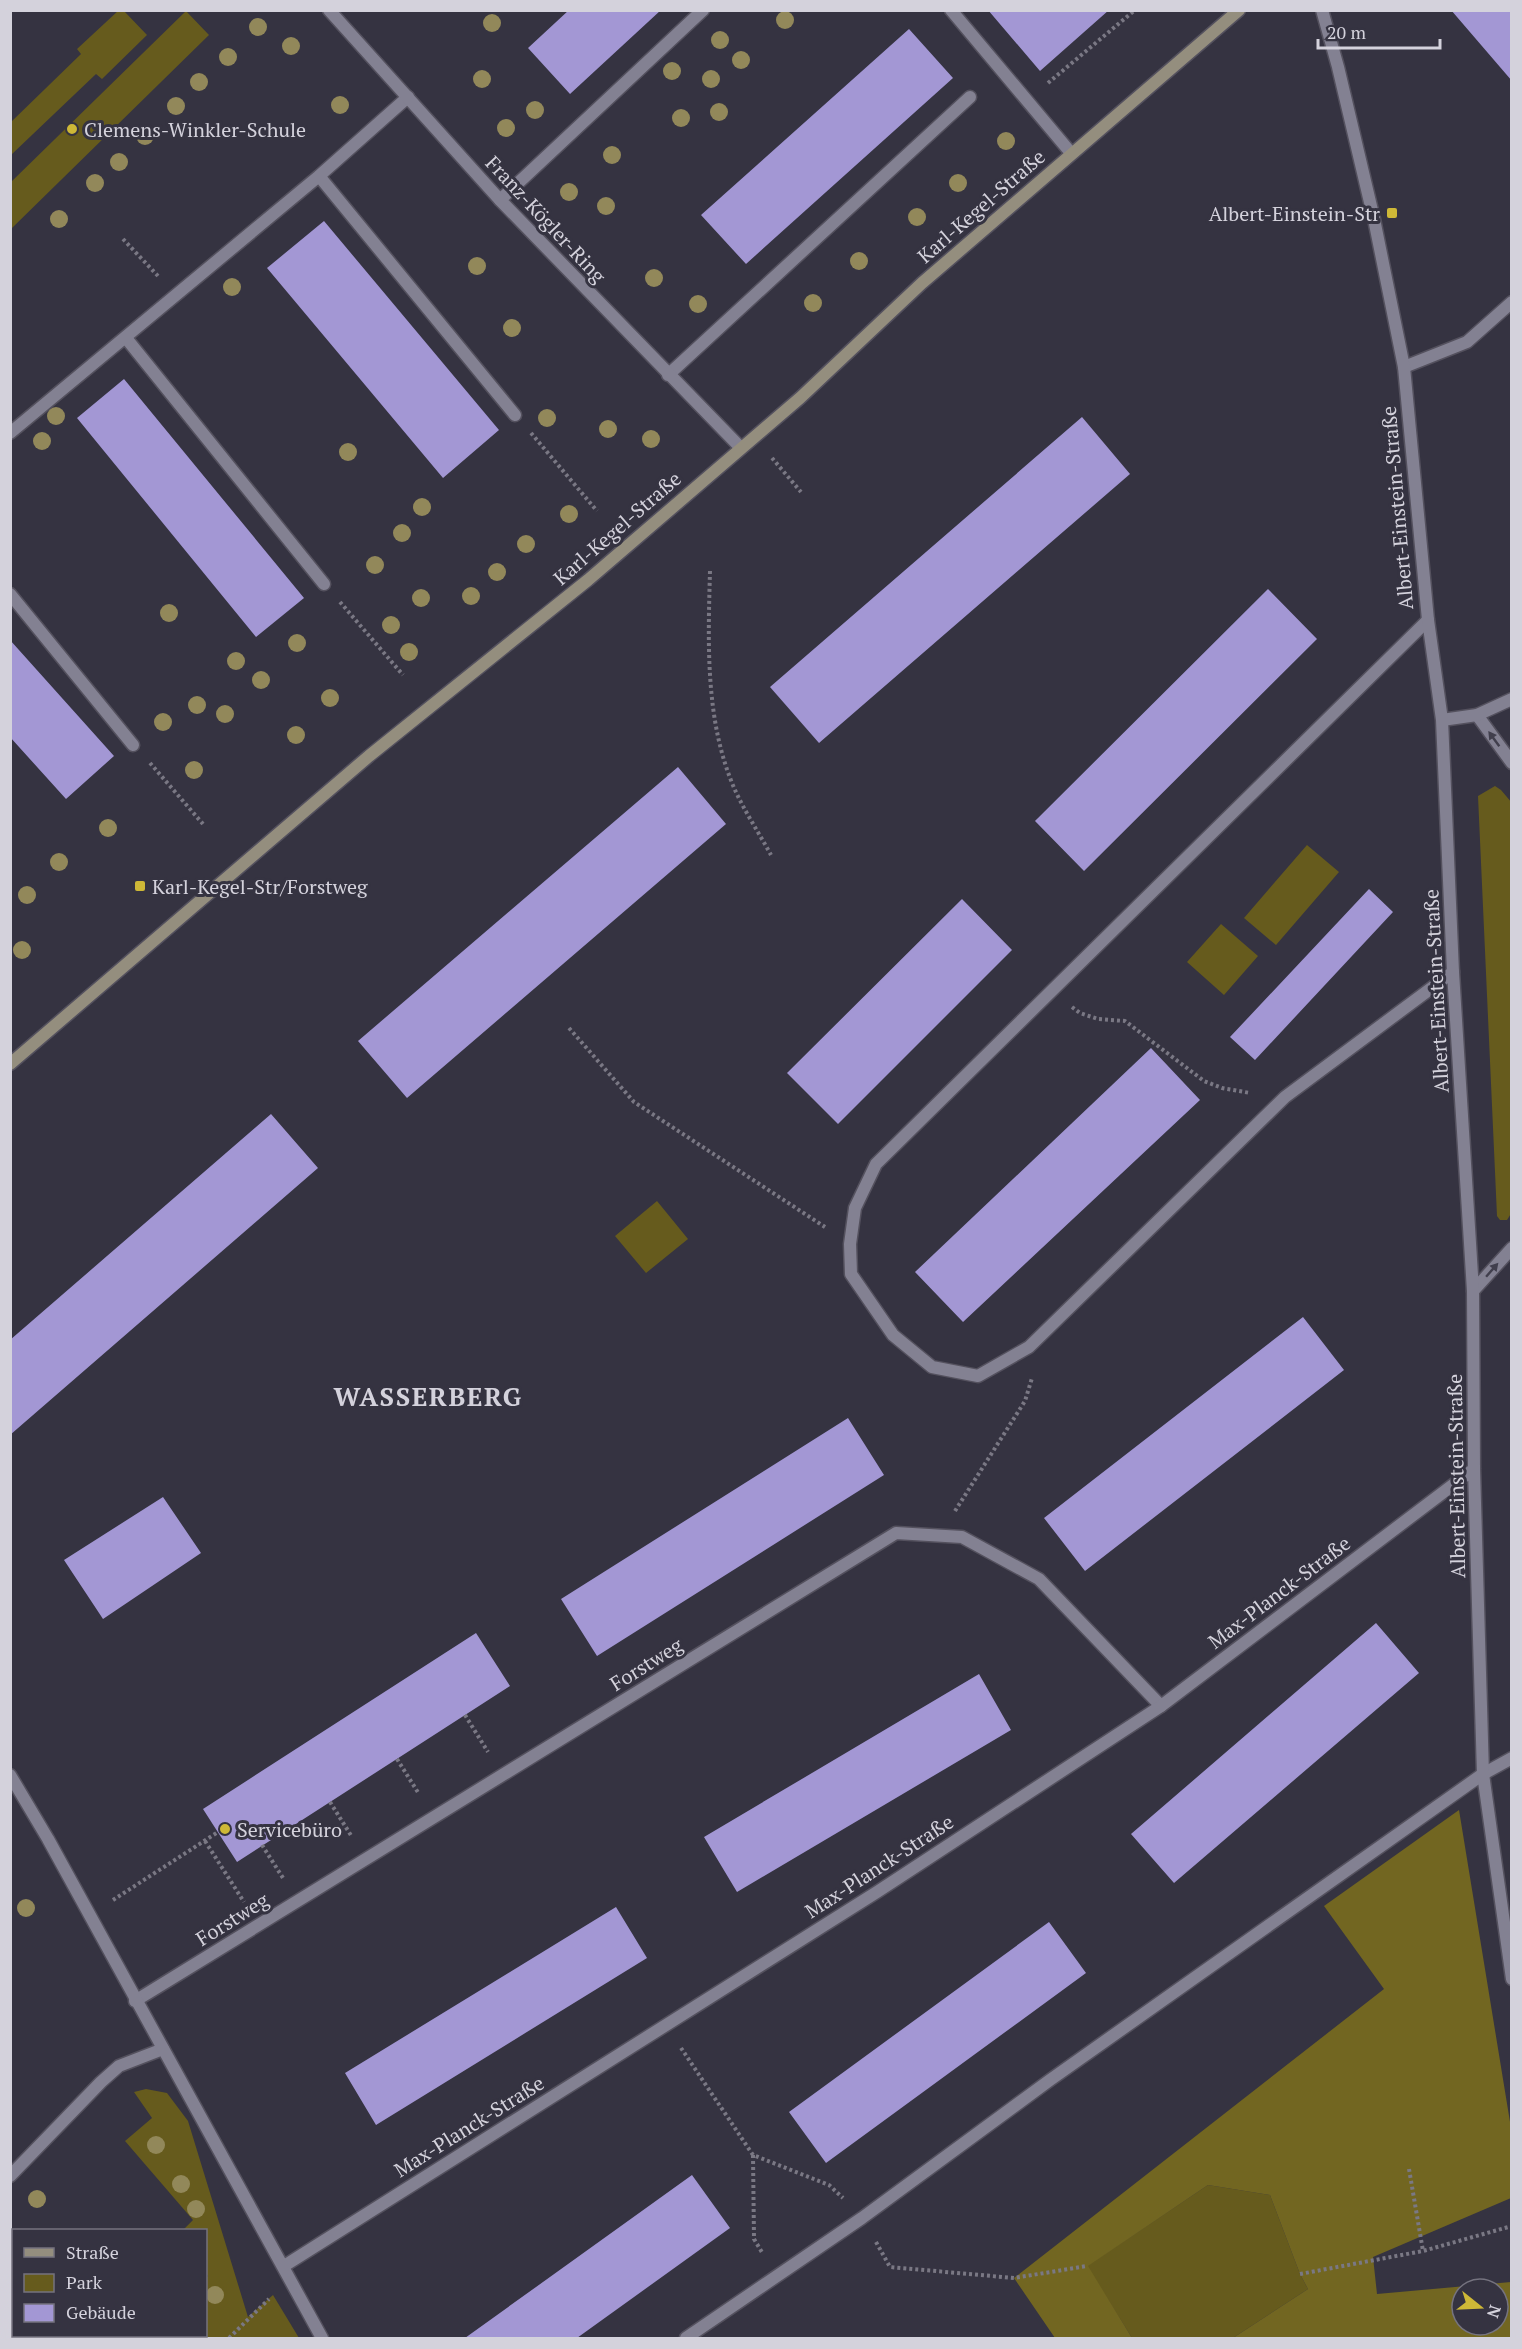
<svg xmlns="http://www.w3.org/2000/svg" width="1522" height="2349" font-family="'PT Serif',serif">
  <style>
    .green { fill: #665b1d }
    .forest { fill: #726621; fill-rule: evenodd }
    .building { fill: #a397d4 }
    .lines { fill: none; stroke-linecap: round; stroke-linejoin: round }
    .lane-casing { stroke: #54515e; stroke-width: 15 }
    .street-casing { stroke: #54515e; stroke-width: 15 }
    .secondary-casing { stroke: #54515e; stroke-width: 15 }
    .path { stroke: #7a7884; stroke-width: 4; stroke-dasharray: 3 3; stroke-linecap: butt }
    .lane { stroke: #838192; stroke-width: 12 }
    .street { stroke: #838192; stroke-width: 12 }
    .secondary { stroke: #948e7e; stroke-width: 12 }
    .tree { fill: #92885a }
    .oneway { fill: #413f4d }
    .poi-dot { fill: #ceb837; stroke: #353341; stroke-width: 2 }
    .labels { text-anchor: middle; dominant-baseline: central; stroke-width: 6; stroke-linejoin: round; paint-order: stroke }
    .poi-label { font-size: 20px; fill: #d4d2dc; stroke: #353341; text-anchor: start }
    .street-label { font-size: 20px; fill: #d4d2dc; stroke: #353341 }
    .district-label { font-size: 26px; font-weight: bold; letter-spacing: 1.5px; fill: #d4d2dc; stroke: #353341 }
  </style>
  <rect width="100%" height="100%" fill="#353341"/>
  <path class="green" d="M119,10L124,11L147,35L102,79L96,74L11,155V122L81,54L77,49Z
    M186,11L209,35L11,229V182Z
    M1495,786L1501,790L1512,803V1212L1507,1220H1500L1497,1216L1478,796Z
    M1307,845L1339,872L1276,945L1244,918Z
    M1221,924L1258,956L1224,995L1187,962Z
    M657,1201L688,1239L646,1273L615,1236Z
    M146,2089L167,2093L188,2121L248,2317L273,2295L299,2338H141L144,2336H206V2278L208,2276L206,2273V2230H183L193,2220L125,2141L152,2118L134,2092Z
    M1208,2185L1270,2195L1300,2274L1308,2289L1233,2338H1132L1087,2266Z"/>
  <path class="forest" d="M1459,1810L1511,2128V2198L1373,2257L1377,2294L1511,2282V2338H1233L1308,2289L1300,2274L1270,2195L1208,2185L1088,2266L1132,2338H1055L1014,2278L1384,1989L1324,1906ZM1462,2289H1498V2325H1462Z"/>
  <path class="building" d="M569,10H661L570,94L528,48Z
    M988,10H1109L1040,71Z
    M1451,10H1512V81Z
    M909,29L953,78L746,264L701,215Z
    M324,221L499,430L443,478L267,268Z
    M124,379L304,598L256,637L77,418Z
    M1082,417L1130,474L819,743L770,687Z
    M1268,589L1317,639L1084,871L1035,821Z
    M10,640L114,756L66,799L10,737Z
    M678,767L726,824L407,1098L358,1041Z
    M1369,889L1393,912L1255,1060L1230,1037Z
    M962,899L1012,950L838,1124L787,1073Z
    M1151,1048L1200,1100L963,1322L915,1272Z
    M271,1114L318,1168L10,1435V1340Z
    M1303,1317L1344,1370L1085,1571L1044,1518Z
    M848,1418L884,1475L597,1656L561,1599Z
    M163,1497L201,1553L103,1619L64,1560Z
    M1376,1623L1419,1673L1174,1883L1131,1834Z
    M476,1633L510,1686L237,1862L203,1809Z
    M979,1674L1011,1730L737,1892L704,1837Z
    M616,1907L647,1958L376,2125L345,2073Z
    M1049,1922L1086,1973L826,2163L789,2112Z
    M692,2175L730,2228L698,2251L577,2338H465Z"/>
  <g class="lines">
    <defs>
      <path id="lane" d="M951,10L1071,153
        M319,176L515,415
        M500,200L703,10
        M126,338L324,584
        M1404,367L1467,342L1512,302
        M668,375L970,97
        M10,433L319,176L408,97
        M10,594L133,745
        M1428,620L876,1164L855,1208L850,1244L851,1274L893,1335L932,1367L978,1376L1029,1347L1285,1097L1453,972
        M1477,715L1512,763
        M1473,1291L1512,1248
        M135,2001L896,1533L962,1537L1039,1579L1161,1706
        M10,2176L101,2082L119,2066L163,2049
        M686,2338L862,2218L1050,2080L1483,1774L1512,1758"/>
      <path id="street" d="M329,10L500,200L741,448
        M1322,10L1338,67L1374,219L1404,367L1428,620L1442,720L1453,972L1473,1291L1474,1469L1483,1774L1512,1979
        M1442,720L1477,715L1512,699
        M10,1775L48,1839L322,2338
        M284,2266L877,1892L1161,1706L1474,1469"/>
      <path id="secondary" d="M10,1064L369,756L588,580L800,398L922,283L1239,10"/>
    </defs>
    <use href="#lane" class="lane-casing"/>
    <use href="#street" class="street-casing"/>
    <use href="#secondary" class="secondary-casing"/>
    <path class="path" d="M1048,83L1135,10
      M123,239L158,276
      M531,433L597,511
      M772,458L801,492
      M710,571C708,644 705,722 735,790C745,812 759,833 771,855
      M340,602L403,675
      M150,763L203,824
      M1072,1007L1080,1013L1098,1019L1125,1021L1204,1081L1222,1088L1250,1093
      M569,1028L634,1102L825,1227
      M955,1511L1025,1401L1032,1378
      M465,1715L488,1752
      M397,1759L419,1794
      M330,1802L352,1837
      M205,1841L244,1902
      M262,1845L283,1878
      M113,1900L218,1832
      M681,2048L753,2155L829,2185L843,2198
      M753,2155L754,2239L763,2254
      M1409,2169L1423,2251
      M876,2242L890,2267L1014,2278L1087,2266
      M1300,2274L1423,2251L1512,2226
      M229,2338L269,2299"/>
    <use href="#lane" class="lane"/>
    <use href="#street" class="street"/>
    <use href="#secondary" class="secondary"/>
  </g>
  <g class="tree">
    <circle cx="785" cy="20" r="9"/>
    <circle cx="492" cy="23" r="9"/>
    <circle cx="258" cy="27" r="9"/>
    <circle cx="720" cy="40" r="9"/>
    <circle cx="291" cy="46" r="9"/>
    <circle cx="228" cy="57" r="9"/>
    <circle cx="741" cy="60" r="9"/>
    <circle cx="672" cy="71" r="9"/>
    <circle cx="482" cy="79" r="9"/>
    <circle cx="711" cy="79" r="9"/>
    <circle cx="199" cy="82" r="9"/>
    <circle cx="340" cy="105" r="9"/>
    <circle cx="176" cy="106" r="9"/>
    <circle cx="535" cy="110" r="9"/>
    <circle cx="719" cy="112" r="9"/>
    <circle cx="681" cy="118" r="9"/>
    <circle cx="506" cy="128" r="9"/>
    <circle cx="145" cy="136" r="9"/>
    <circle cx="1006" cy="141" r="9"/>
    <circle cx="612" cy="155" r="9"/>
    <circle cx="119" cy="162" r="9"/>
    <circle cx="95" cy="183" r="9"/>
    <circle cx="958" cy="183" r="9"/>
    <circle cx="569" cy="192" r="9"/>
    <circle cx="606" cy="206" r="9"/>
    <circle cx="917" cy="217" r="9"/>
    <circle cx="59" cy="219" r="9"/>
    <circle cx="859" cy="261" r="9"/>
    <circle cx="477" cy="266" r="9"/>
    <circle cx="654" cy="278" r="9"/>
    <circle cx="232" cy="287" r="9"/>
    <circle cx="813" cy="303" r="9"/>
    <circle cx="698" cy="304" r="9"/>
    <circle cx="512" cy="328" r="9"/>
    <circle cx="56" cy="416" r="9"/>
    <circle cx="547" cy="418" r="9"/>
    <circle cx="608" cy="429" r="9"/>
    <circle cx="651" cy="439" r="9"/>
    <circle cx="42" cy="441" r="9"/>
    <circle cx="348" cy="452" r="9"/>
    <circle cx="422" cy="507" r="9"/>
    <circle cx="569" cy="514" r="9"/>
    <circle cx="402" cy="533" r="9"/>
    <circle cx="526" cy="544" r="9"/>
    <circle cx="375" cy="565" r="9"/>
    <circle cx="497" cy="572" r="9"/>
    <circle cx="471" cy="596" r="9"/>
    <circle cx="421" cy="598" r="9"/>
    <circle cx="169" cy="613" r="9"/>
    <circle cx="391" cy="625" r="9"/>
    <circle cx="297" cy="643" r="9"/>
    <circle cx="409" cy="652" r="9"/>
    <circle cx="236" cy="661" r="9"/>
    <circle cx="261" cy="680" r="9"/>
    <circle cx="330" cy="698" r="9"/>
    <circle cx="197" cy="705" r="9"/>
    <circle cx="225" cy="714" r="9"/>
    <circle cx="163" cy="722" r="9"/>
    <circle cx="296" cy="735" r="9"/>
    <circle cx="194" cy="770" r="9"/>
    <circle cx="108" cy="828" r="9"/>
    <circle cx="59" cy="862" r="9"/>
    <circle cx="27" cy="895" r="9"/>
    <circle cx="22" cy="950" r="9"/>
    <circle cx="26" cy="1908" r="9"/>
    <circle cx="156" cy="2145" r="9"/>
    <circle cx="181" cy="2184" r="9"/>
    <circle cx="37" cy="2199" r="9"/>
    <circle cx="196" cy="2209" r="9"/>
    <circle cx="215" cy="2295" r="9"/>
  </g>
  <defs><path id="oneway-solid" d="M-6-.8H1V-3.2L6.5 0L1 3.2V.8H-6Z" transform="scale(1.5)"/></defs>
  <g class="oneway">
    <use href="#oneway-solid" transform="translate(1494 739) rotate(-126)"/>
    <use href="#oneway-solid" transform="translate(1492 1270) rotate(-49)"/>
  </g>
  <g class="poi-dot">
    <circle cx="72" cy="129" r="6"/>
    <rect x="1386" y="207" width="12" height="12" rx="3"/>
    <rect x="134" y="880" width="12" height="12" rx="3"/>
    <circle cx="225" cy="1829" r="6"/>
  </g>
  <g class="labels">
    <g class="poi-label">
      <text x="84" y="129">Clemens-Winkler-Schule</text>
      <text x="1380" y="213" text-anchor="end">Albert-Einstein-Str</text>
      <text x="152" y="886">Karl-Kegel-Str/Forstweg</text>
      <text x="237" y="1829">Servicebüro</text>
    </g>
    <g class="street-label">
      <text transform="translate(981 206) rotate(-41)">Karl-Kegel-Straße</text>
      <text transform="translate(546 219) rotate(47)">Franz-Kögler-Ring</text>
      <text transform="translate(1397 508) rotate(-95)">Albert-Einstein-Straße</text>
      <text transform="translate(617 528) rotate(-41)">Karl-Kegel-Straße</text>
      <text transform="translate(1436 991) rotate(-93)">Albert-Einstein-Straße</text>
      <text transform="translate(1456 1476) rotate(-91)">Albert-Einstein-Straße</text>
      <text transform="translate(1279 1592) rotate(-37)">Max-Planck-Straße</text>
      <text transform="translate(646 1664) rotate(-32)">Forstweg</text>
      <text transform="translate(879 1866) rotate(-33)">Max-Planck-Straße</text>
      <text transform="translate(232 1919) rotate(-32)">Forstweg</text>
      <text transform="translate(469 2126) rotate(-32)">Max-Planck-Straße</text>
    </g>
    <g class="district-label">
      <text x="428" y="1396">WASSERBERG</text>
    </g>
  </g>
  <rect width="1522" height="2349" fill="none" stroke="#d4d2dc" stroke-width="24"/>
  <rect x="12" y="2229" width="195" height="108" fill="#353341" stroke="#75737f" stroke-width="1.5"/>
  <rect x="24" y="2248" width="30" height="9" fill="#948e7e" stroke="#75737f" stroke-width="1.5"/>
  <text x="66" y="2259" font-size="18" fill="#d4d2dc">Straße</text>
  <rect x="24" y="2274" width="30" height="18" fill="#665b1d" stroke="#75737f" stroke-width="1.5"/>
  <text x="66" y="2289" font-size="18" fill="#d4d2dc">Park</text>
  <rect x="24" y="2304" width="30" height="18" fill="#a397d4" stroke="#75737f" stroke-width="1.5"/>
  <text x="66" y="2319" font-size="18" fill="#d4d2dc">Gebäude</text>
  <g transform="translate(1480 2307) rotate(108)"><circle r="28" fill="#353341" stroke="#75737f" stroke-width="1.5"/>
  <path d="M0-4.5L10 22L0 15L-10 22Z" fill="#ceb837"/>
  <text y="-9" font-size="16" font-weight="bold" text-anchor="middle" fill="#d4d2dc">N</text>
  </g>
  <path d="M1318 39v9h122v-9" fill="none" stroke="#d4d2dc" stroke-width="3"/>
  <text x="1327" y="39" font-size="18" fill="#d4d2dc" stroke="#353341" stroke-width="4.5" paint-order="stroke">20 m</text>
</svg>
